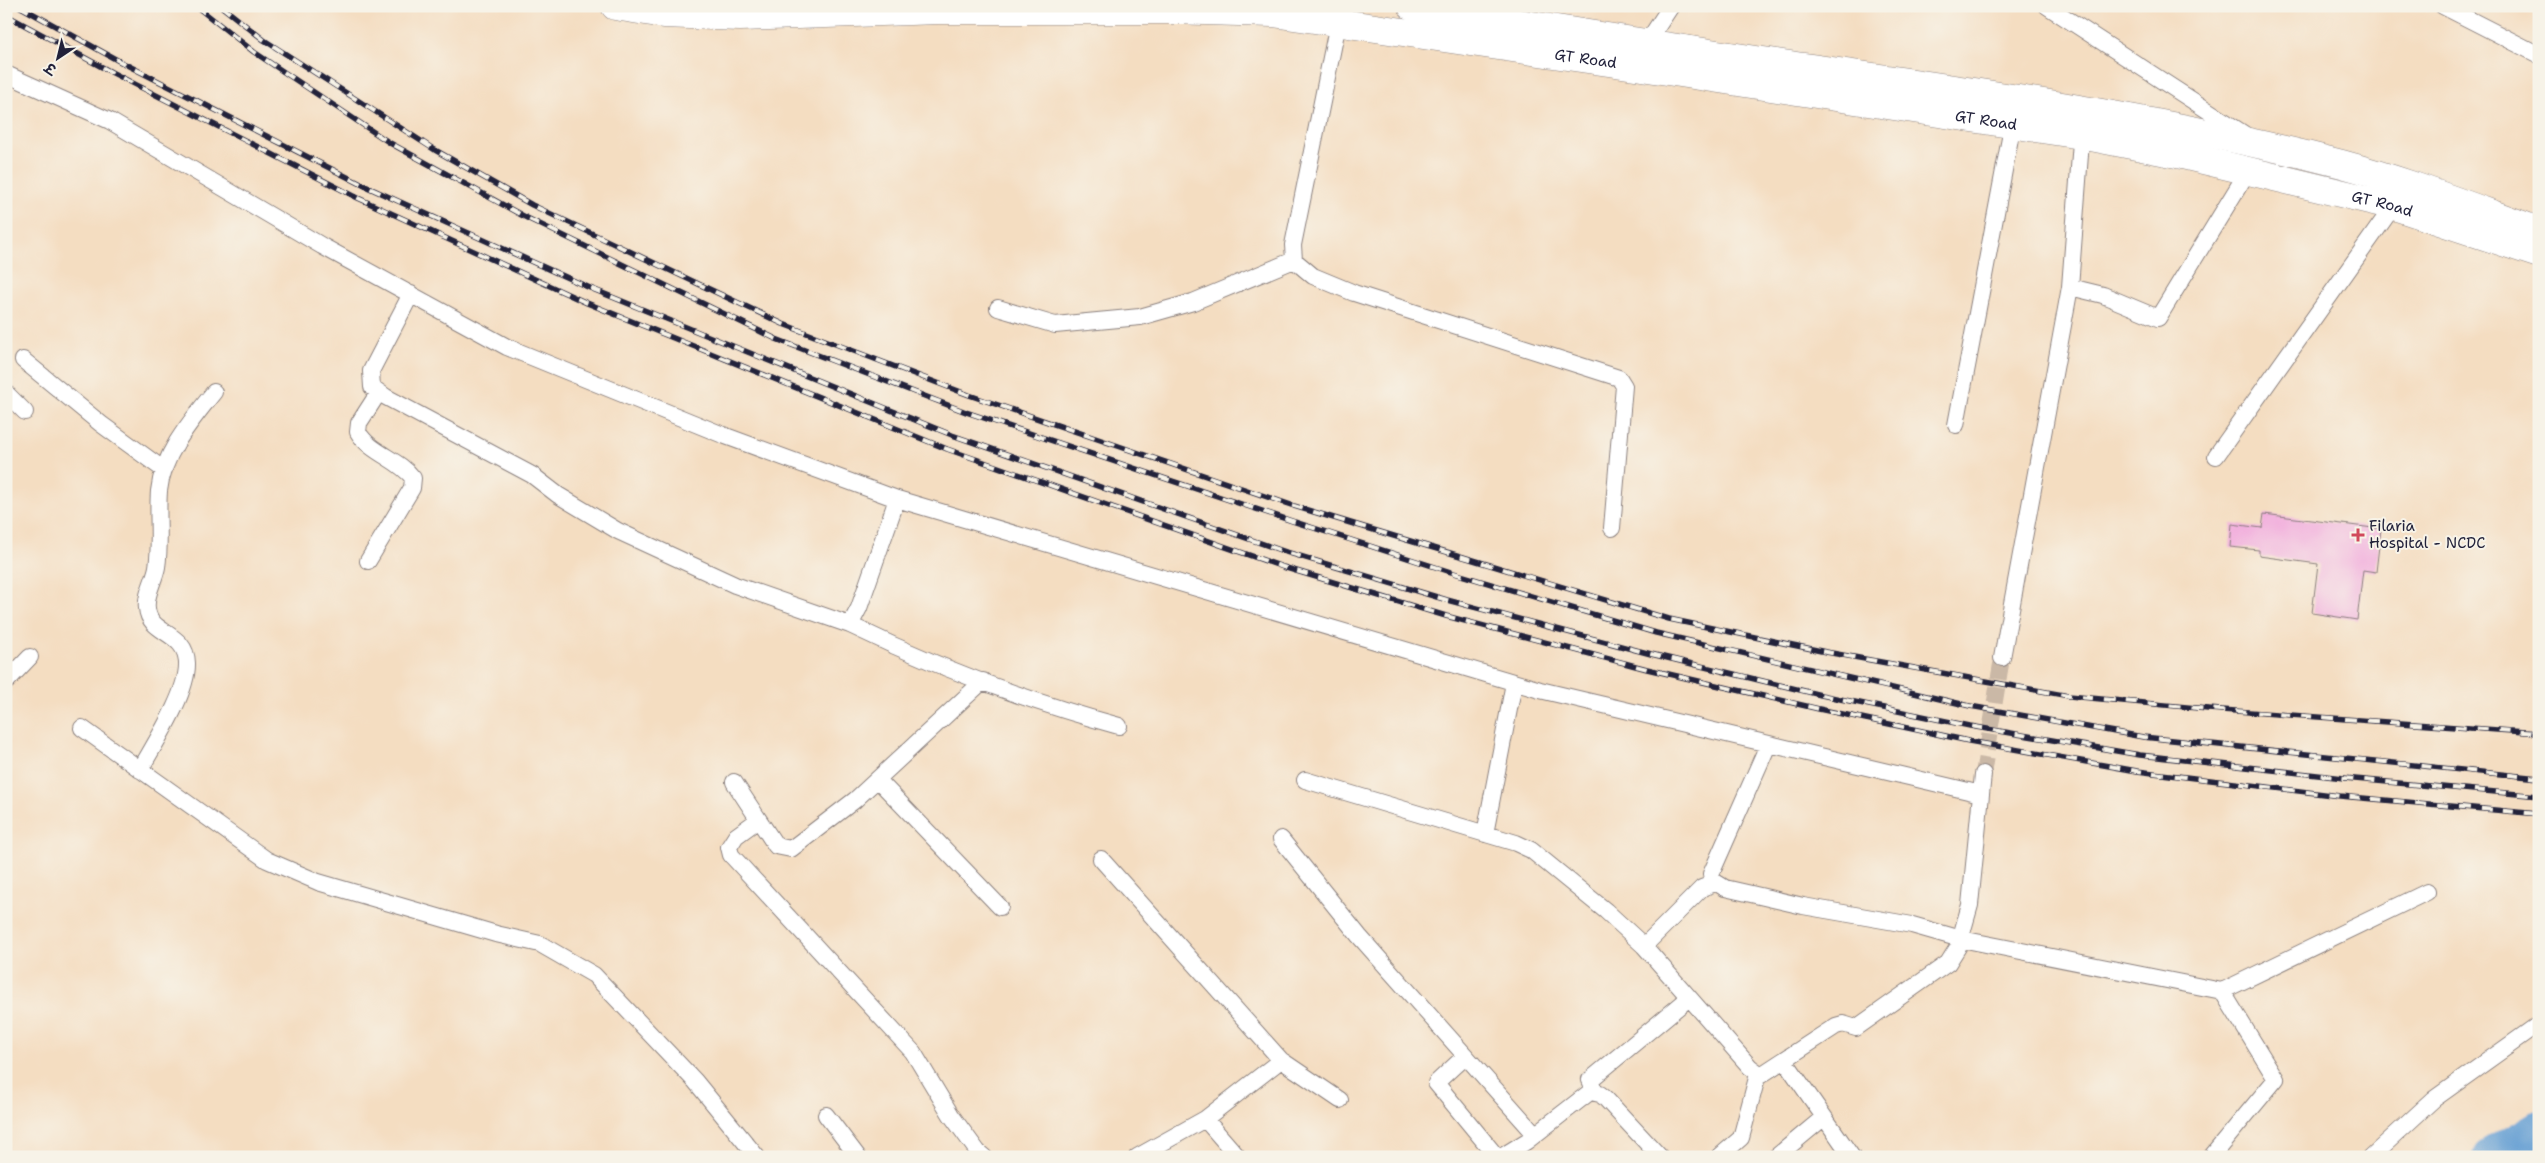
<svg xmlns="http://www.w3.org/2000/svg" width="2545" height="1163" font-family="'Shantell Sans','Playpen Sans Deva',sans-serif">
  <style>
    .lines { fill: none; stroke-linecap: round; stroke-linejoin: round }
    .river { stroke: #649ed3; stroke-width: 36 }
    .building { fill: #f1a9dc }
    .street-tunnel { stroke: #cab8a6; stroke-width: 16; stroke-dasharray: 16 8; stroke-linecap: butt }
    .street-casing { stroke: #8b807e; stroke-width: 18 }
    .highway-casing { stroke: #8b807e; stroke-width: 29 }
    .street { stroke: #fff; stroke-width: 16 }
    .highway { stroke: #fff; stroke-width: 28 }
    .rail-casing { stroke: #22223b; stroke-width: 5.5 }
    .rail { stroke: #f7f3e8; stroke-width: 4; stroke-dasharray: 11; stroke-linecap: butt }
    .poi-dot { fill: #d1495b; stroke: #f7f3e8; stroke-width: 2 }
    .labels { text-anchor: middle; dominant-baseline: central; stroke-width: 4; stroke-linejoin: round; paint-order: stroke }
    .street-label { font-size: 15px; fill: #22223b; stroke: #f7f3e8 }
    .poi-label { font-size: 15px; fill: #22223b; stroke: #f7f3e8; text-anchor: start }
  </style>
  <rect width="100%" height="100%" fill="#f7f3e8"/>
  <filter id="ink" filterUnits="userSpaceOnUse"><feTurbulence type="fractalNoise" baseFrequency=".02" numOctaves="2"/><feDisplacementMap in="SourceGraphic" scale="10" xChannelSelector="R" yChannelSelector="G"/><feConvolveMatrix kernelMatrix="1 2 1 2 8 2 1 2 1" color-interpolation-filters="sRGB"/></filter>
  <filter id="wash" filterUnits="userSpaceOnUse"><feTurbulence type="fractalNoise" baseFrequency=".0096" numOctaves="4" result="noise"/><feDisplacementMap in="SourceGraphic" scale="20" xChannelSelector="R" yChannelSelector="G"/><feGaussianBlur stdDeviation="1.12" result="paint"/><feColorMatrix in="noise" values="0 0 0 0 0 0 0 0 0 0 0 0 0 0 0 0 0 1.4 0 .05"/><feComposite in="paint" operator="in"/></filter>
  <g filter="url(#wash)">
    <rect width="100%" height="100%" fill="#f4ddc1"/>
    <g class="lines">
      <path class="river" d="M2490,1157L2539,1128"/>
    </g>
    <g id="blocks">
      <path class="building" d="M2264,514L2381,529L2376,572L2363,570L2357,620L2312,613L2318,564L2259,556V550L2230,547L2232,524L2262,528Z"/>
    </g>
  </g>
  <g filter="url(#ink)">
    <use href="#blocks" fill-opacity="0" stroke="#8b807e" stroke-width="1"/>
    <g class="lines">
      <path class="street-tunnel" d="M1983,774L2002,658"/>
      <defs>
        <path id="street" d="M2047,6L2244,134
          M2443,6L2539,55
          M1338,23L1293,245L1294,260L1313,276L1354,293L1619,378L1624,386L1612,528
          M1646,44L1671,6
          M6,74L110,121L322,246L507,347L723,435L897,499L1540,690L1981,794
          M2070,287L2103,295L2158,318L2248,171
          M411,294L371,371L372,387L386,397L532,475L558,495L618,531L735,585L850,625
          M998,308L1055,325L1140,317L1193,302L1294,260
          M23,360L101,424L164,470
          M6,393L25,412
          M1956,425L2014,117
          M2216,456L2397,201
          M897,499L859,608L850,625C936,667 1027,701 1119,726
          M368,561L412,488L413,478C399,459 370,453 358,432L359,423L379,392
          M2002,658L2070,287L2082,128
          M6,682L30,657
          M82,728L267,860L318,882L496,934L540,944L594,975L695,1081L757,1157
          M1768,745L1711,874L1712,880L1725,888L1803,906L1912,925L1961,939L2222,991L2427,892
          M140,770C155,743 188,693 187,663C186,631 149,635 147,608C145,595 155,579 157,567C161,542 157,516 159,491C163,453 191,421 214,392
          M878,780L1000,907
          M1305,780L1516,843L1531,850L1606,911L1644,946L1750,1067L1761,1075L1836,1026L1843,1024L1856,1028L1948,963L1958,947L1970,905L1983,774
          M734,782L776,846L791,849L855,800L983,681
          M758,820L736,836L729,847L731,855L913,1052L951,1115L978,1152L984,1157
          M1485,834L1514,683
          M1281,839L1359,936L1535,1134
          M1101,859L1281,1060
          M1644,946L1702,888L1715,883
          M1465,1056L1436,1083L1497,1157
          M1785,1061L1852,1157
          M1595,1092L1590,1080L1689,998
          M826,1115L858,1157
          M1205,1119L1238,1157
          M1137,1157L1205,1119L1281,1060L1340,1100
          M1501,1157L1527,1141L1590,1092L1600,1094L1605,1098L1660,1157
          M1719,1157L1741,1138L1758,1074
          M1776,1157L1823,1118
          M2211,1157L2276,1079L2222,991
          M2371,1157L2434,1099L2539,1024"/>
        <g id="highway">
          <path id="s1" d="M615,6L664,14L740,17L938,10H1171L1273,13L1622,64L2081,135L2182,155L2394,206L2539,254"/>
          <path d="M1412,6C1536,26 1659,46 1783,64C1971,91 2158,117 2342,164C2409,182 2474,208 2539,231"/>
        </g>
      </defs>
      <use href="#street" class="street-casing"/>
      <use href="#highway" class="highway-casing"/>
      <use href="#street" class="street"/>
      <use href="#highway" class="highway"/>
      <defs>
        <path id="rail" d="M19,6L119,61L365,186L590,288L952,435L1286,552L1447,600L1651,654L1821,695L1970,726L2140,755L2344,778L2539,796
          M196,6L254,52L390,143L527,218L776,339L966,412L1292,521L1454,573L1656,633L1970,706L2143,737L2539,778
          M221,6L264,40L435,150L532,205L783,324L969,395L1294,506L1669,619L1826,652L2069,696L2208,709L2539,733
          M6,15L113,73L358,198L587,303L947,449L1283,567L1446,616L1647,669L1819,709L1969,741L2137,771L2340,796L2539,814"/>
      </defs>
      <use href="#rail" class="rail-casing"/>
      <use href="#rail" class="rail"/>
    </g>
  </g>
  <path class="poi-dot" d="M2355.5 527.5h5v5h5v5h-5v5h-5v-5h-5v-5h5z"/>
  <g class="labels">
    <g class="street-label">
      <text stroke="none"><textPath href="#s1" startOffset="975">GT Road</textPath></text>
      <text stroke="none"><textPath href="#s1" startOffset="1380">GT Road</textPath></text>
      <text stroke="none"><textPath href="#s1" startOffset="1785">GT Road</textPath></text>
    </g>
    <g class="poi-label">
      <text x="2369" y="526">Filaria<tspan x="2369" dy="17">Hospital - NCDC</tspan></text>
    </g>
  </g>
  <rect width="2545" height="1163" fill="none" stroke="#f7f3e8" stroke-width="25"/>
  <g transform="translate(58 58) rotate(215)" stroke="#f7f3e8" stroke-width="4" paint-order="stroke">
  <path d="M0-4L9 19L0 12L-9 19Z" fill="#22223b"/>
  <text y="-8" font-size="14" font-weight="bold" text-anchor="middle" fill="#22223b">उ</text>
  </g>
</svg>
